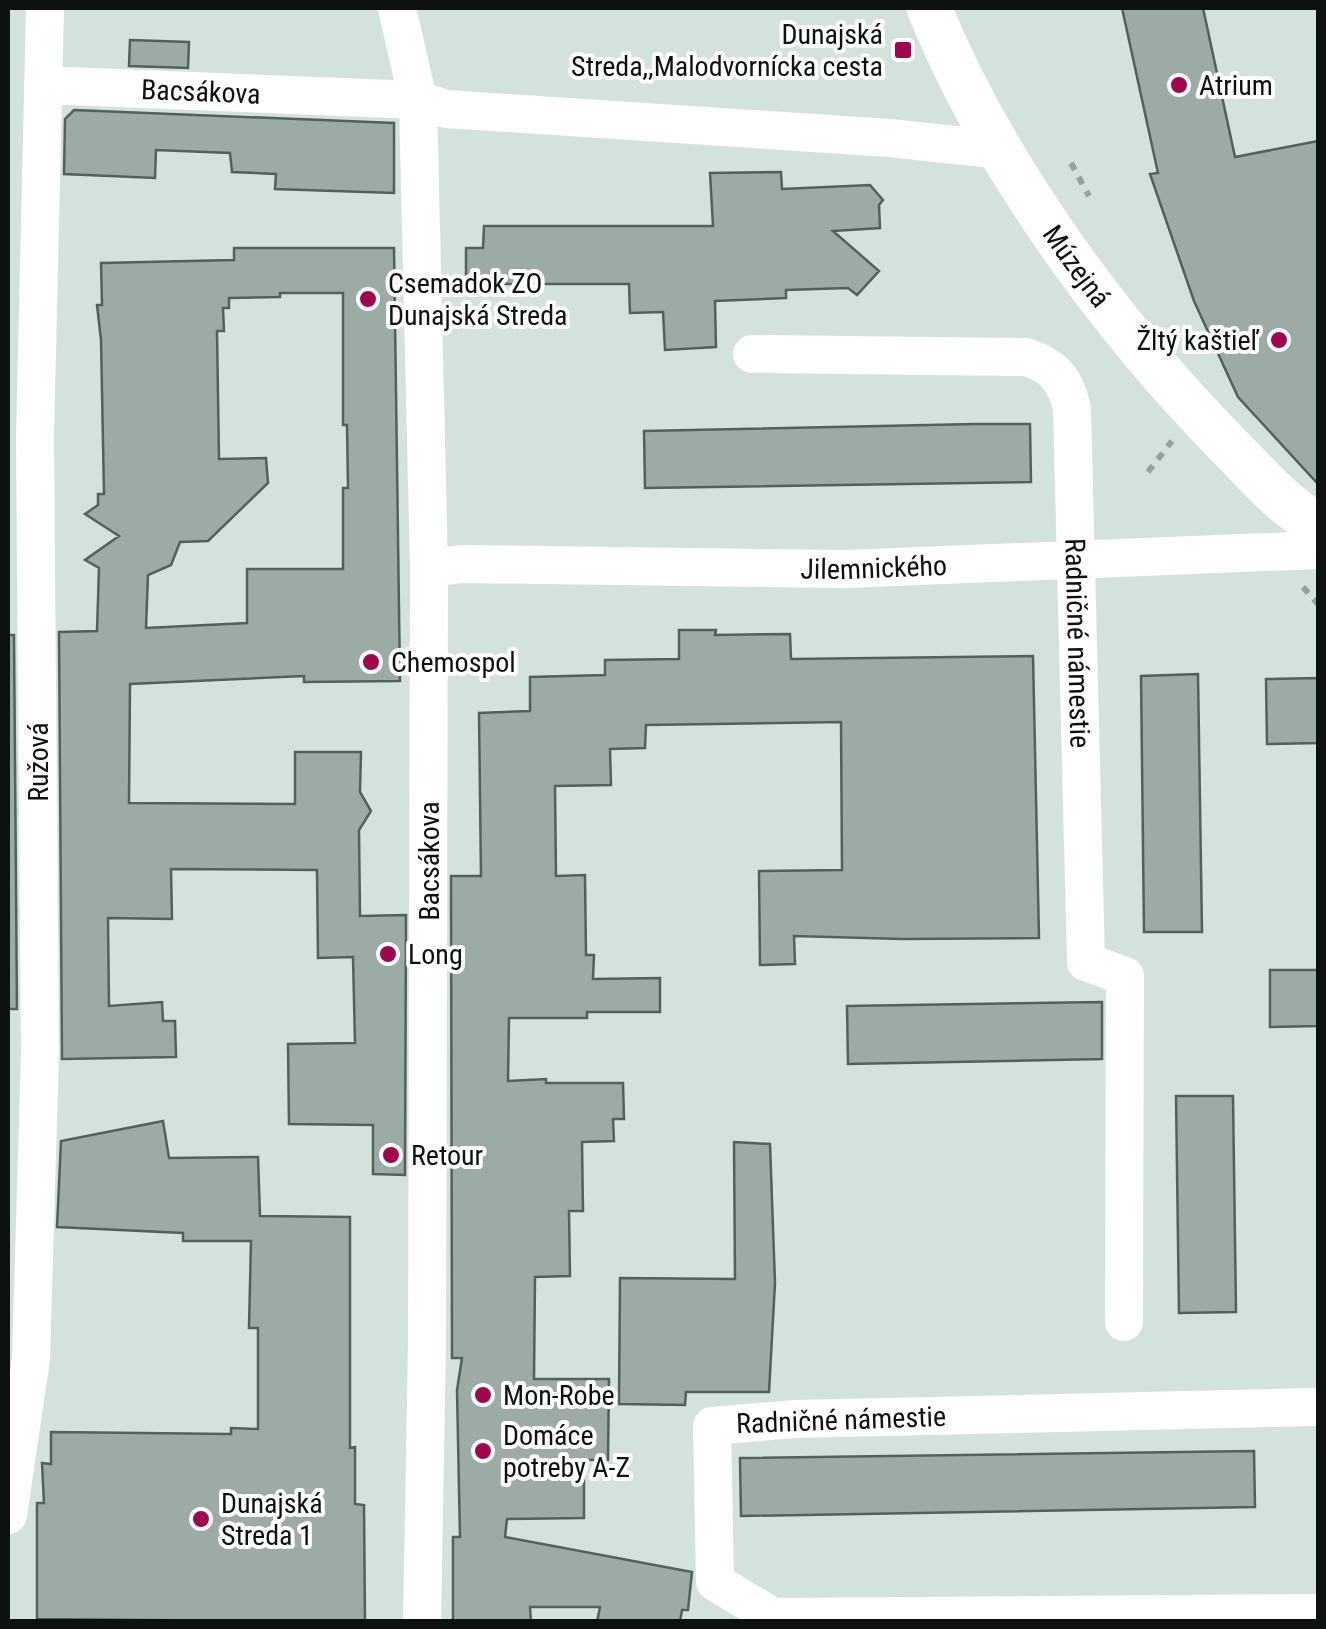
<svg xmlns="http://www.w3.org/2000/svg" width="1326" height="1629" font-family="'Roboto Condensed',sans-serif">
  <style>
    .building { fill: #9caba5; stroke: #53615b; stroke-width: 2.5; fill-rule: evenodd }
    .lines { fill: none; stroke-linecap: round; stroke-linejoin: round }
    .path { stroke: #96a29d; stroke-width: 6; stroke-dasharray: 8 8; stroke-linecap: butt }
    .minor { stroke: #fff; stroke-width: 38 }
    .tertiary { stroke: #fff; stroke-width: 45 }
    .poi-dot { fill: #9e074f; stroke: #fff; stroke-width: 4 }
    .labels { text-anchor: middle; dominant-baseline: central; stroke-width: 8; stroke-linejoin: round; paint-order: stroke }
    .poi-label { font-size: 28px; fill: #0d1210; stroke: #fff; text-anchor: start }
    .street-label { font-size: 28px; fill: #0d1210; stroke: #fff }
  </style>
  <rect width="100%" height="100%" fill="#d3e3dc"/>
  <path class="building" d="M1122,8H1203L1235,157L1318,141V484L1238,397L1194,301L1150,174L1158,173Z
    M130,40L189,42L188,68L129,66Z
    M74,110L394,123V193L275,189L276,174L232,172L230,153L156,150L155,178L64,174L65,119Z
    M781,172L782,189L870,185L883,200L879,205L880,228L833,231L879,271L857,295L848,288L786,290V298L715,301L716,347L665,350L663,312L630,313L629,284H466V248H483L484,226H713L710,173Z
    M234,248H394L400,681L304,682V676L130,684L129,803L295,804V752H361L360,792L371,811L359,830L360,916L406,915L405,1175L373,1174V1125L289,1124L288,1044L355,1043L353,957L318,958L317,870L171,869L172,919L108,918L109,1006L162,1002L163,1021H175L176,1057L62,1059L59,632L97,631L99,568L85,560L119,536L85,514L98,505V494H104L101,340L97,305H102L101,263L234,260ZM280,293H343V425H347L348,488H343V569H247V623L146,628L148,575L171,565L180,542L208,541L268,483L266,458L219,459L217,331H224L223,308H229V298L280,297Z
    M975,424H1030L1031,482L645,488L644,431Z
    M679,630H716L715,635L790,634L791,659L1033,656L1039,938L902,939L794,936L795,964L760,965L759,871L842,870L841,722L646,725L645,748L610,749L611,785L555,786L556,876L585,875L586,955H594L593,979L660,978V1012H587V1018H509L508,1081L546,1079V1083H623L624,1119H613L614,1141L582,1142L583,1211H569L570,1276L535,1277L534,1379H609L608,1460H584V1518L507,1519L505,1537L692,1572L688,1610H682L680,1622H597L600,1607H530L531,1622H453V1537H460L457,1390L462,1358H452L451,876H481L479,713L530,711V677L605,675V660L679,659Z
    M8,635H14L17,1009H8Z
    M1198,674L1202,932H1144L1141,676Z
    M1318,678V743L1267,744L1266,679Z
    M1270,970H1318V1026L1270,1027Z
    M1102,1002V1059L848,1064L847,1006Z
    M1176,1096H1233L1236,1312L1179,1313Z
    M163,1121L169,1158L258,1157L260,1216L350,1217V1448L355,1447V1504L364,1505L365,1622L37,1619V1503H44L42,1463L51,1464V1432L231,1434V1428L258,1429V1328H249L251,1241H183V1233L57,1227L61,1141Z
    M734,1142L770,1144L775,1283L769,1392H686L685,1405L619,1404L620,1278L735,1279Z
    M1254,1451L1255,1507L741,1516L740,1458Z"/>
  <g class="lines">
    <path class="path" d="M1071,163L1089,196
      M1148,472L1172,441
      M1303,587L1318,604"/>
    <g class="minor">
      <path d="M397,8L418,100L429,568L427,1342L422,1622"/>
      <path id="s1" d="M43,85L418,100L446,109L890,138L1001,150"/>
      <path id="s2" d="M752,354L1026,357C1054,366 1065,379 1072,408L1086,962L1125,976L1124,1322"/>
      <path id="s3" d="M429,568L462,564L846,569L1318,550"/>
      <path d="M1318,1407L795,1419L712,1426L715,1582L773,1617L1318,1613"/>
      <path d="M8,1515L31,1359L40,1053L35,438L45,8"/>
    </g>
    <path class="tertiary" id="s4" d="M929,8C993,165 1109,324 1228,445C1256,473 1283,506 1318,525"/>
  </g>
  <g class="poi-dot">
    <rect x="893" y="40" width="20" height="20" rx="5"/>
    <circle cx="1179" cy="85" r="10"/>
    <circle cx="368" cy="299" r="10"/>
    <circle cx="1279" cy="340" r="10"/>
    <circle cx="371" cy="662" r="10"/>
    <circle cx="388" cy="954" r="10"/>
    <circle cx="391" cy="1155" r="10"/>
    <circle cx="483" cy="1395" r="10"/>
    <circle cx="483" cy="1451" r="10"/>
    <circle cx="201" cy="1519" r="10"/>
  </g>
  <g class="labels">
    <g class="poi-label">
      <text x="883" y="34" text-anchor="end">Dunajská<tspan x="883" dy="32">Streda,,Malodvornícka cesta</tspan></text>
      <text x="1199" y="85">Atrium</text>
      <text x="388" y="283">Csemadok ZO<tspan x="388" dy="32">Dunajská Streda</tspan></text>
      <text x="1259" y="340" text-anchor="end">Žltý kaštieľ</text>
      <text x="391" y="662">Chemospol</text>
      <text x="408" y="954">Long</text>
      <text x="411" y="1155">Retour</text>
      <text x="503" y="1395">Mon-Robe</text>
      <text x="503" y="1435">Domáce<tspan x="503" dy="32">potreby A-Z</tspan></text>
      <text x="221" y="1503">Dunajská<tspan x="221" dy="32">Streda 1</tspan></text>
    </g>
    <g class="street-label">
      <text stroke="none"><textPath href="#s1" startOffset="158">Bacsákova</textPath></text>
      <text stroke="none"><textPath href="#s4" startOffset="298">Múzejná</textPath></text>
      <text stroke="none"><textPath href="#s3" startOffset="445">Jilemnického</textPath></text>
      <text stroke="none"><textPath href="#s2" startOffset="582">Radničné námestie</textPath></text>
      <text transform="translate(38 762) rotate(-90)">Ružová</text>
      <text transform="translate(429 861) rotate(-90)">Bacsákova</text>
      <text transform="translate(841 1420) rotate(-2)">Radničné námestie</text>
    </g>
  </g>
  <rect width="1326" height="1629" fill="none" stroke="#0d1210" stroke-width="20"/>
</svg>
